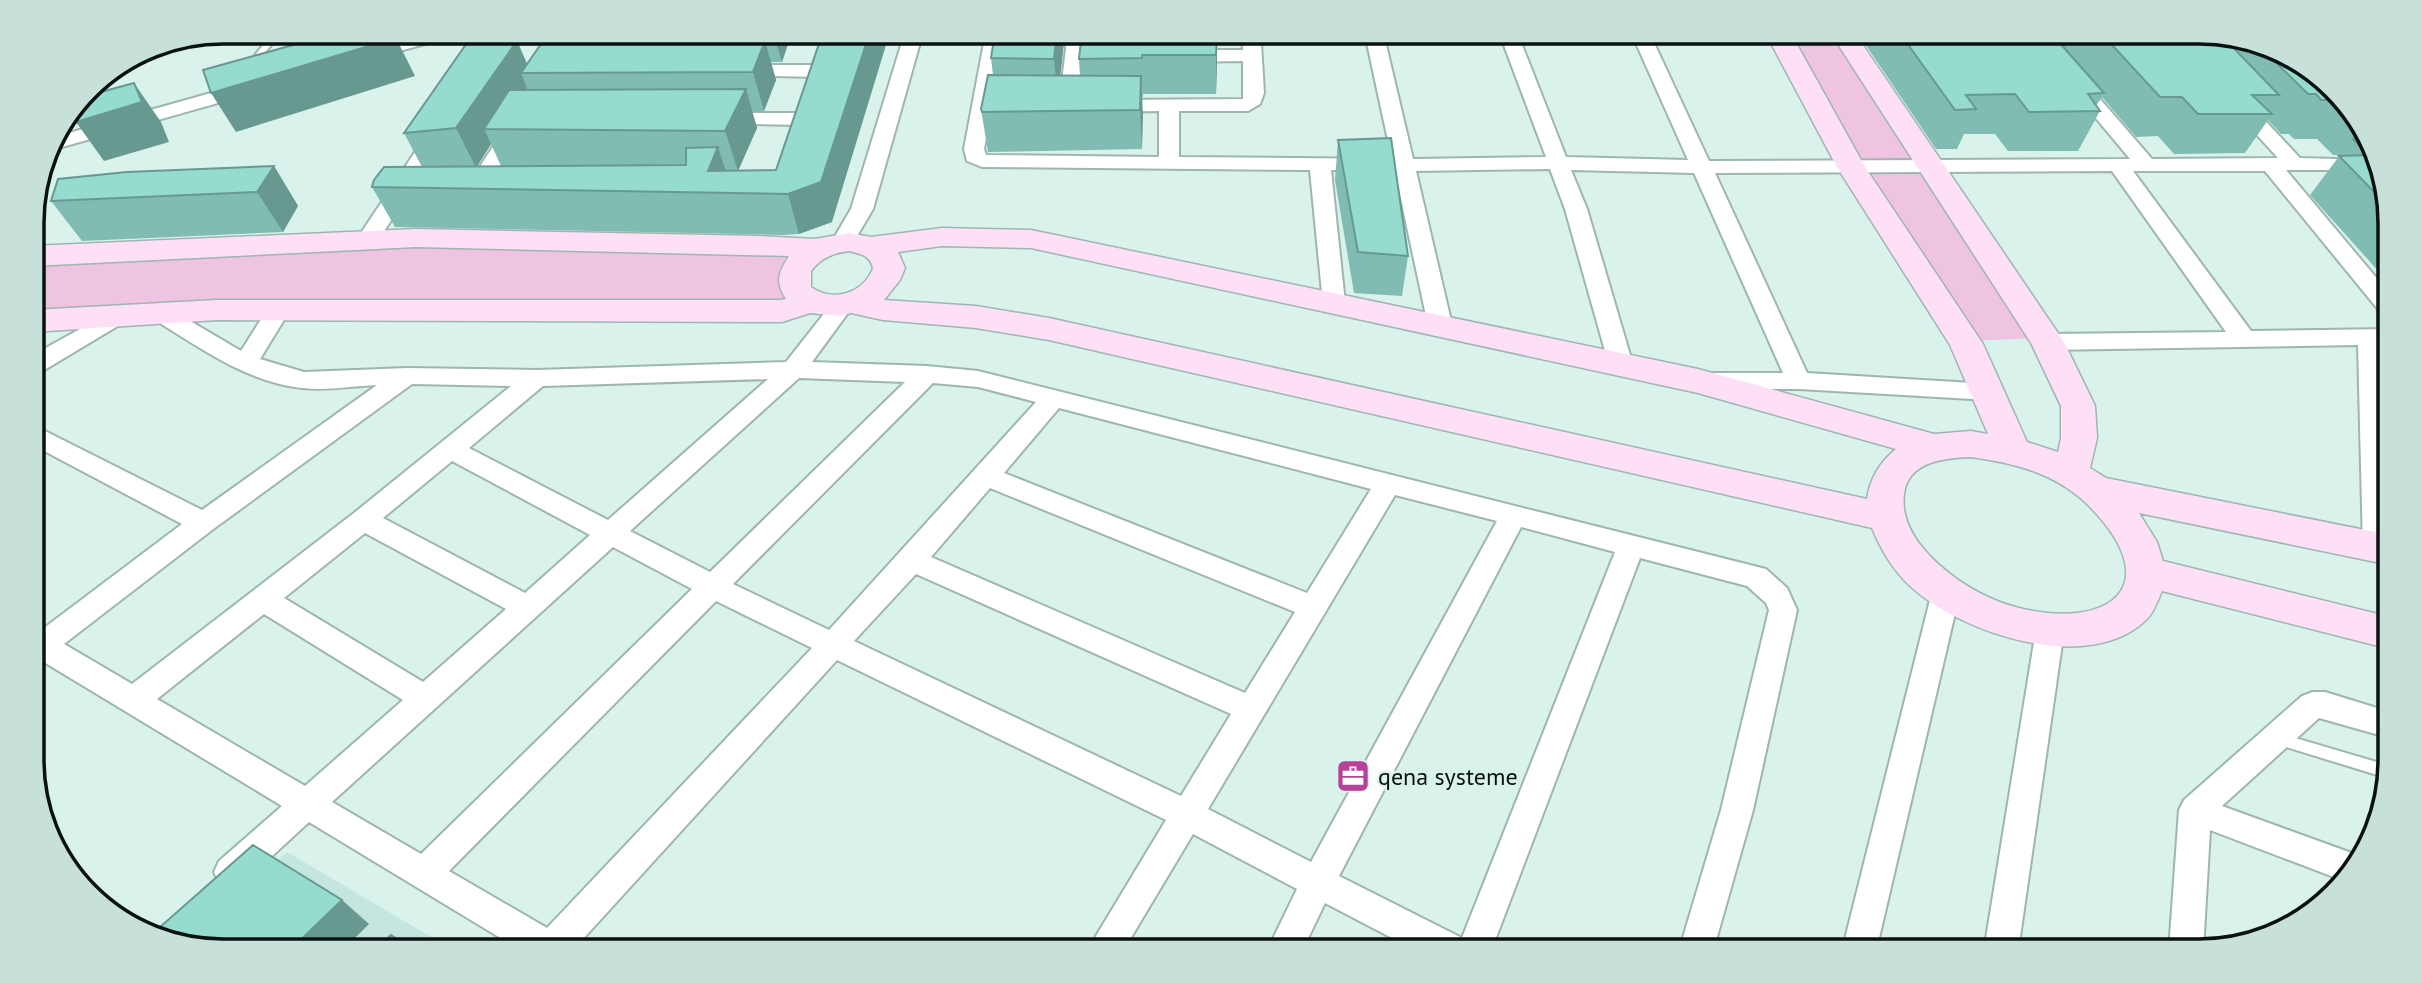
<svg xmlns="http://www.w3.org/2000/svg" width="2422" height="983" font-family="'PT Sans',sans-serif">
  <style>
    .built { fill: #c4e6de }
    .green { fill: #eec4e0 }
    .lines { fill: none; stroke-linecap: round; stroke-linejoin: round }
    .lane-casing { stroke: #9eb5b0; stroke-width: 4 }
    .street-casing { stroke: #9eb5b0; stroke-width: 4 }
    .secondary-casing { stroke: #9eb5b0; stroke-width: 3 }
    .lane { fill: #fff; fill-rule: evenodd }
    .street { fill: #fff; fill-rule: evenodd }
    .secondary { fill: #fee0f6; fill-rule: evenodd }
    .wall { fill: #80bcb1; fill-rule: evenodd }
    .shaded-wall { fill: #689990 }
    .building { fill: #95dbce; stroke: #689990; stroke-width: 2 }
    .labels { text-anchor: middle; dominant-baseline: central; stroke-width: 5; stroke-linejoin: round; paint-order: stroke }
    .poi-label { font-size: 24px; fill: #091210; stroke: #d9f2ec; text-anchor: start }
    .rim { fill: none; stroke: #091210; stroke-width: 3.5 }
  </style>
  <rect width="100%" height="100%" fill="#d9f2ec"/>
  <path class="built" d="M287,852L443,944L455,951H223L175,944Z"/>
  <path class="green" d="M1779,32H1841L2039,338L1966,341Z
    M358,247L798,254L779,279L787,302L152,310L33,316L32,267L130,257Z"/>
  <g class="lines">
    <defs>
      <path id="lane" d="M274,32H282L263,55L271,68L267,71L264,70L255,55Z
        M2278,733L2390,766L2387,778L2273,743L2271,739L2273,735Z"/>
      <path id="street" d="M429,32H457L454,36L367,60L358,54L360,50Z
        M495,32H513L486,75H472L470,71Z
        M905,32H923L873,209L850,248H834L831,243L851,209Z
        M986,32H1004L984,149L986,155L1159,157V111L1108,112L1098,106L1108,100L1243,99V61L1182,62L1173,56L1182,50H1243L1242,32H1383L1413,159L1546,157L1499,32H1517L1566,157L1688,160L1631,32H1649L1709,161L2130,159L2024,32H2042L2152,159L2278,158L2227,102L2230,98H2244L2300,158L2373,160L2375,165L2366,170H2286L2389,293V315L2381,313L2265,171H2133L2251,331L2389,329V345H2382L2390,548L2387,554L2377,558L2367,554L2363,547L2358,345L2047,350L2039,348L2035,342L2039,336L2047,334L2226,332L2112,171L1715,173L1807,373L1989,384L1998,386L2001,392L1998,398L1989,400L1799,389H1703L1694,387L1691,381L1694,375L1703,373H1783L1694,173L1571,170L1587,209L1633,365L1629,371L1621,373L1613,371L1609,365L1565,209L1550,169L1416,171L1452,325L1448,330L1440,333L1432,330L1428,325L1395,171L1331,170L1345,303L1342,308L1334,310L1326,308L1323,303L1310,170L982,167L967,161L964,149ZM1261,43H1367L1392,159L1179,157V111H1248L1260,104L1264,93Z
        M1068,32H1086L1079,106L1069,112L1059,106Z
        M738,65H817L826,71L817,77L731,75L729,71Z
        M250,82L260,88L257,92L48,151L51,138Z
        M720,113H799L809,119L799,125L713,123L710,119L713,115Z
        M515,122L522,124L525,128L488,185L485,189H471L468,185L505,128L508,124Z
        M438,126L445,128L448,132L379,239L376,244H360L357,239L431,128Z
        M842,299L850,301L853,306L812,362L927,366L978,371L1766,569L1787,588L1797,610L1753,810L1713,951H1679L1721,810L1769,610L1766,603L1747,586L1640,558L1491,951H1417L1325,903L1302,951H1267L1297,889L1193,834L1123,951H1087L1166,820L837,660L572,951H522L309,822L243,883L231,887L219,883L214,872L219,861L282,806L34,656V629L40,631L182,524L33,445V425L202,510L377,385C353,386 326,391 302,388C246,382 199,347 152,318L148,313L152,308L160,305L168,308L241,351L270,305L278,303L286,305L290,310L260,359L304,372L407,368L537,370L786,362L834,301ZM799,378L905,382L710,572L630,531ZM768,379L608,520L469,448L543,386ZM933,383L978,387L1036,402L829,630L733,584ZM412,384L511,386L354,513L132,684L64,644L212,530ZM1059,408L1371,489L1307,593L1004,473ZM452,461L590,535L525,593L383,518ZM990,488L1295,612L1245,693L931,557ZM1395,495L1497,521L1311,862L1208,809ZM1521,527L1615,552L1462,938L1339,876ZM365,533L506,609L423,682L284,598ZM613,547L692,589L421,854L332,802ZM916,574L1231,714L1181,796L854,641ZM716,601L812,648L547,928L449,871ZM264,614L403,700L305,786L157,699Z
        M118,308L126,311L130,316L126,321L41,372L33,374V355Z
        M1946,581L1956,584L1960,592L1876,951H1842L1932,592L1936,584Z
        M2050,618L2060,622L2064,630L2018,951H1984L2036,630L2040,622Z
        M2313,692H2325L2390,712V738L2319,718L2222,806L2357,855L2339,879L2210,830L2203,951H2169L2179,810L2184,800L2302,696Z"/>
      <path id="secondary" d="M1765,32H1790L1865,167L1983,344L2027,442L2058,452L2061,438V406L2031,343L1830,32H1854L2064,342L2095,406L2097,438L2090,468L2106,478L2390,535V565L2139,513L2157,542L2163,561L2390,617V649L2162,591C2158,600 2154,612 2147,619C2090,676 1962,634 1910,586C1893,570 1881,550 1872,528L1049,340L976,328L883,320L851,313L840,316L810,313L782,322L217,320L33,332V310L217,300H780L786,299C775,282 778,273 789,256L416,247L32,266V246L416,229L759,236L815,239L849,233L871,237L942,228L1031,230L1698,369L1934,434L1971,431L1988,434L1950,345L1837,167ZM942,246L1031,248L1698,393L1896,449C1880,462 1870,478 1867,499L1049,318L976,306L884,300L900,280L905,268L898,252ZM849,251C861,254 870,255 873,268C864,293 833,303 811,287V271C821,258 833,253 849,251ZM1971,457C2015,463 2059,474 2091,508C2167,587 2109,630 2019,608C1986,600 1953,580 1929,555C1913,538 1901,518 1904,494C1908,461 1945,458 1971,457Z"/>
    </defs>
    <use href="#lane" class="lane-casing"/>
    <use href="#street" class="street-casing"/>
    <use href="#secondary" class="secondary-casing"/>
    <use href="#lane" class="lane"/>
    <use href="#street" class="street"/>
    <use href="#secondary" class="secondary"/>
  </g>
  <path class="wall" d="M557,32H792L782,62H771L776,80L764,111H752L757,128L738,171L776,170L832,222L799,234L783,235L395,227L372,187L422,167L404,133L517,41L527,64L560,41ZM491,144L501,166L477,167Z
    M995,32H1065L1060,75L1080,76L1079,59L1217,32L1216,94H1143V97H1142V149L988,152L981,109L993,75L991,58Z
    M1857,32H2199L2261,42L2351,106L2389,197V283L2310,195L2340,155H2333L2317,139H2294L2289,134H2281L2268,120L2245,153L2174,154L2158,136L2136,137L2102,97L2096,106L2100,111L2078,151H2008L1995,134H1964L1957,149H1936Z
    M1338,140L1408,256L1402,296L1354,293L1335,180Z
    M274,166L298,206L283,232L82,241L51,201Z"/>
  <path class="shaded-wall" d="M773,32H792L782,62Z
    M870,32H890L832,222L799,234L788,194Z
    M1057,32H1065V33L1058,97L1054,59Z
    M1217,32V64L1216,94V55Z
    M396,38L415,76L236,132L211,93Z
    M517,41L531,73H521L527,88L501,129H484L491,144L476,168L456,128Z
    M765,41L776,80L764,111L753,72Z
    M1141,76L1143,115L1142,149L1140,110Z
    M134,83L161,122L169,142L104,161L76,122Z
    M746,89L757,128L738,171L725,131Z
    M718,147L731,187L708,171Z
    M274,166L298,206L283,232L257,192Z
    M342,900L369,924L342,951H289Z"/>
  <path class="building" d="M340,32H391L396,38L211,93L203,70Z
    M823,32H870L821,182L788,194L372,187L374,180L384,167L686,165V148L718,147L708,171L776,170Z
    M995,32H1057L1054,59L991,58Z
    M1082,32H1217L1216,55H1142V58L1079,59Z
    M1899,32H2050L2104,93L2088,94L2100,111L2029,112L2015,94L1966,95L1976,109L1955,110Z
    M2100,32H2199L2221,35L2279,95H2252L2272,114H2198L2182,97H2160Z
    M469,40L517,41L456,128L404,133Z
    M543,41H765L753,72L521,73Z
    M2254,41L2261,42L2342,100H2321L2316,94H2308Z
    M988,75L1141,76L1140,110L982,112L981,109Z
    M134,83L142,102L76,122L72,111L83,97Z
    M746,89L725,131L484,129L509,90Z
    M1391,138L1408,256L1358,252L1338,140Z
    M2364,138L2389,197V207L2339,156L2369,155L2353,139Z
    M274,166L257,192L51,201L58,179L127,172Z
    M253,845L342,900L289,951H223L161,941L151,935Z
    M391,935L417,951H374Z"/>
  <defs>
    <symbol id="office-square" viewBox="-11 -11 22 22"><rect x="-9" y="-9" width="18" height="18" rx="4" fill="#b64199" stroke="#d9f2ec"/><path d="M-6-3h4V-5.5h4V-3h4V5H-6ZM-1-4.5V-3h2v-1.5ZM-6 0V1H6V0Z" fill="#fff"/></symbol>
  </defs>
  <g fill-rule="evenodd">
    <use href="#office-square" x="1334" y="757" width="38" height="38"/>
  </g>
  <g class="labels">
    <g class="poi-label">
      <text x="1378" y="776">qena systeme</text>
    </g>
  </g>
  <path d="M0 0H2422V983H0ZM223 44H2199A179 179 0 0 1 2378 223V760A179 179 0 0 1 2199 939H223A179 179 0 0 1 44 760V223A179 179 0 0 1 223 44Z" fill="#c8e0da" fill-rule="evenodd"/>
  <path class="rim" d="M223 44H2199A179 179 0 0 1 2378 223V760A179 179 0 0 1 2199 939H223A179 179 0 0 1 44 760V223A179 179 0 0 1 223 44Z"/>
</svg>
